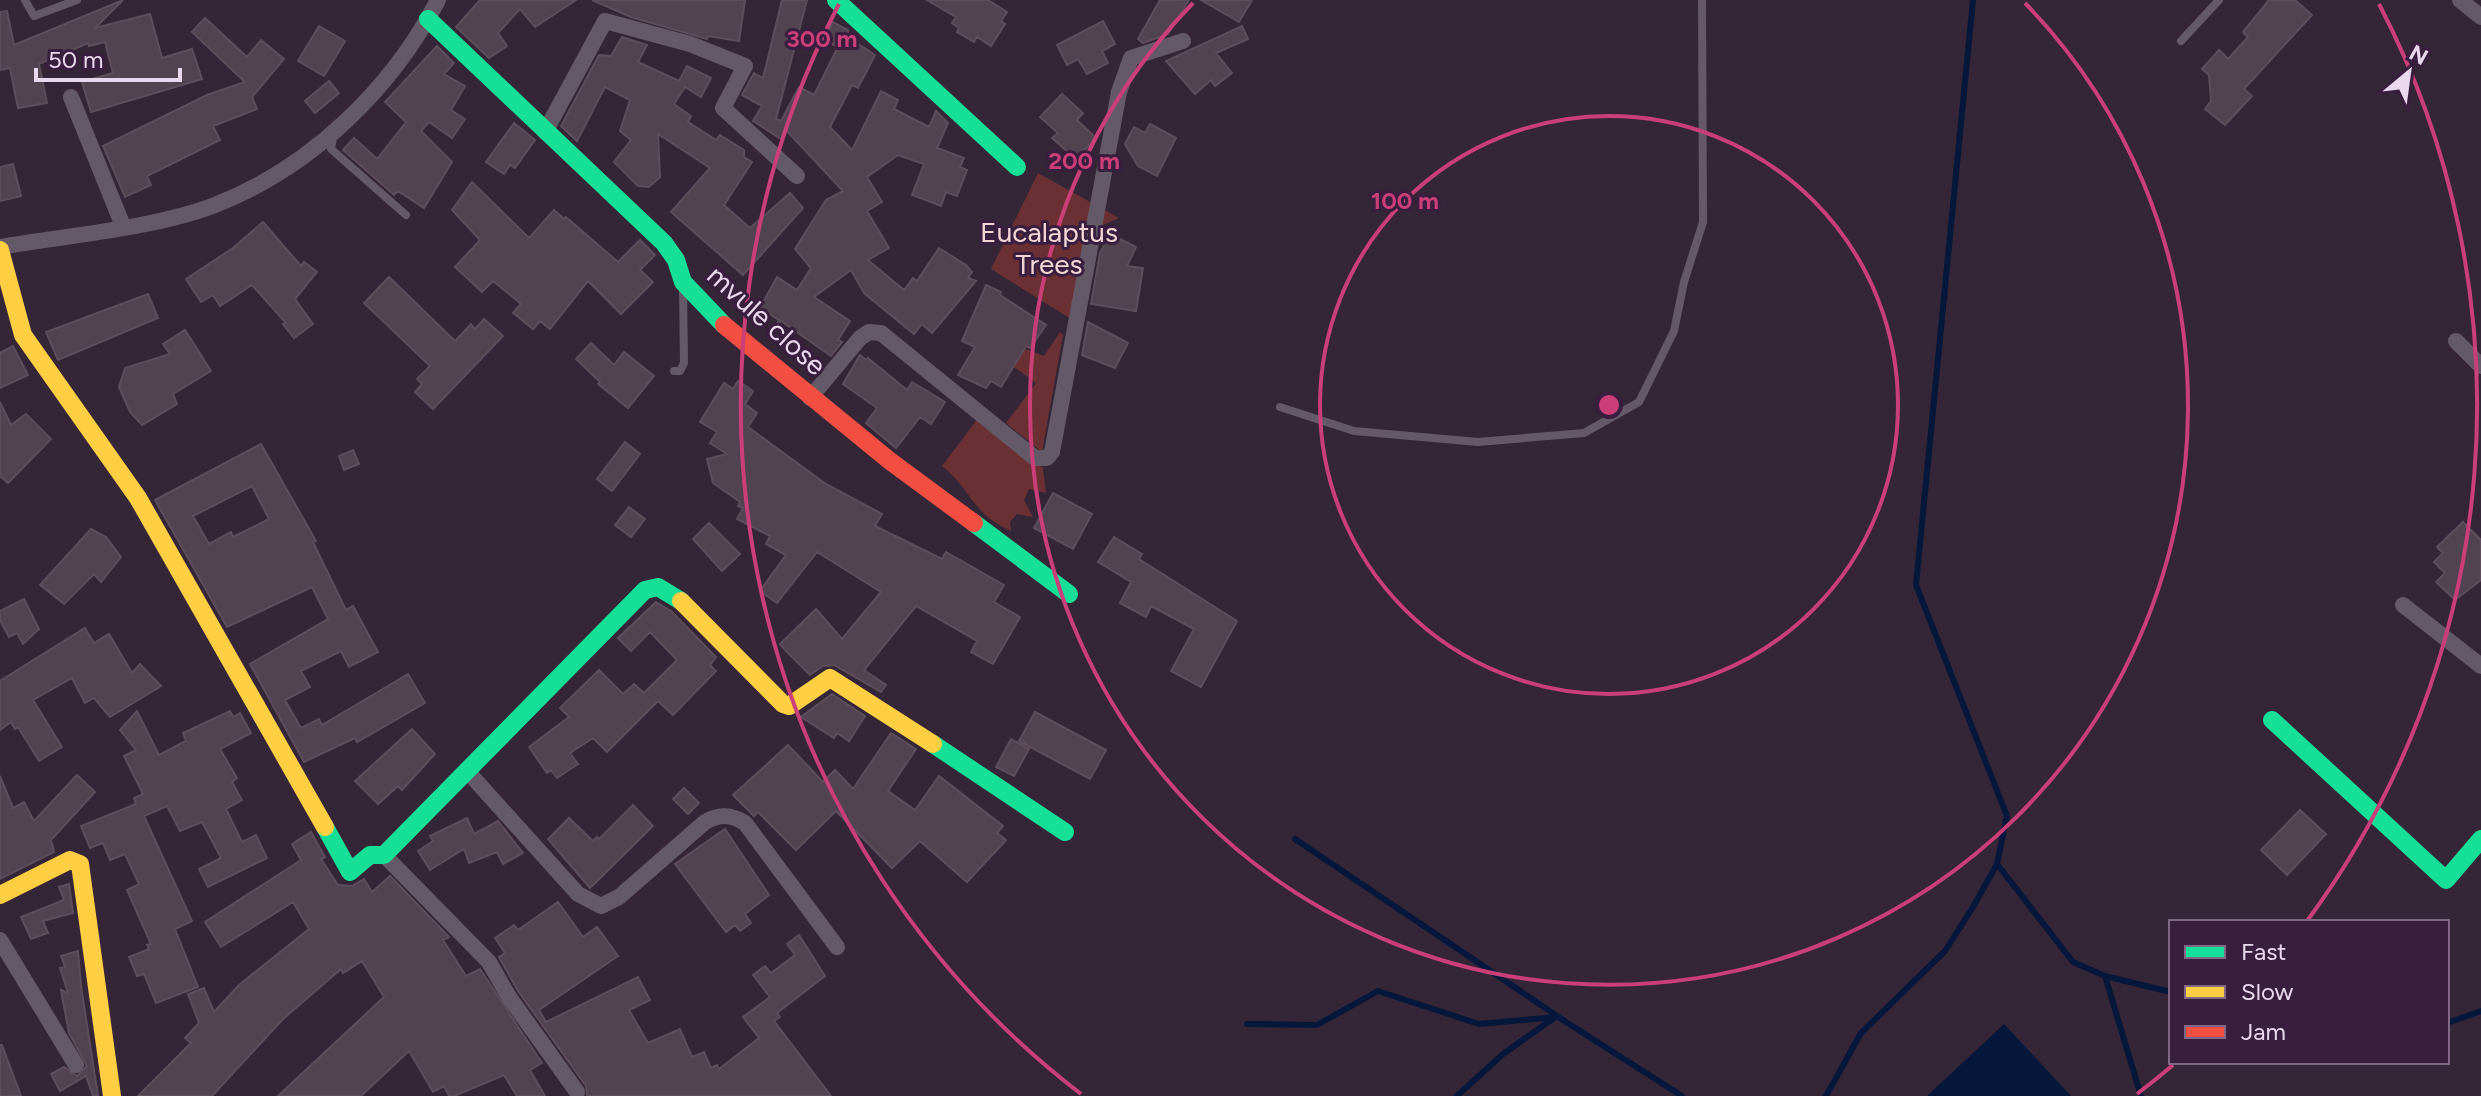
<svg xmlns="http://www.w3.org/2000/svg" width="2481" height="1096" font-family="Figtree,sans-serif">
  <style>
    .green { fill: #6a3034 }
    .water { fill: #06173c }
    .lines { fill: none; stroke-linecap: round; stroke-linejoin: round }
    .stream { stroke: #06173c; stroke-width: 6 }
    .building { fill: #514350; stroke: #5e4e5c; stroke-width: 2; fill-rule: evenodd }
    .lane { stroke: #645a67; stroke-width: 8 }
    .street { stroke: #645a67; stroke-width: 16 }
    .fast { stroke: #16e098; stroke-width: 18 }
    .slow { stroke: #ffcf43; stroke-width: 18 }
    .jam { stroke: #f24e42; stroke-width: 18 }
    .ring { fill: none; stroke: #ca3f78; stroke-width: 4 }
    .labels { text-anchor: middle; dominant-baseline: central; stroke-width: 6; stroke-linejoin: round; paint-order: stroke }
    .park-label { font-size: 28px; fill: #f4d7d5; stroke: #391e3f }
    .street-label { font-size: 28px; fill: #ead9ee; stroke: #391e3f }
    .centre { fill: #ca3f78; stroke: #391e3f; stroke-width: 4 }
    .ring-label { font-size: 24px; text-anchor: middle; font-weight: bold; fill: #ca3f78; stroke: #391e3f; stroke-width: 6; stroke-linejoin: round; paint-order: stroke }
  </style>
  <rect width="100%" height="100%" fill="#342637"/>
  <path class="green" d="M1038,173L1119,218L1100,226L1074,321L991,269Z
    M1060,332L1063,335L1042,452L1006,423L1036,383L1014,367L1023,348L1044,356Z
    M979,417L1043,468L1046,493L1029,489L1024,500L1033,517L1017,514L1010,522L1011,531C972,514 971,489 942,466Z"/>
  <path class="water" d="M2004,1024L2071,1096H1926H1927Z"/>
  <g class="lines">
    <path class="stream" d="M1295,839L1566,1022L1682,1096
      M1997,864L2073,962L2105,976L2141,1096
      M2105,976L2171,992
      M2447,1023L2481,1011
      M1247,1024L1317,1025L1378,991L1479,1024L1556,1017
      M1457,1096L1503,1054L1554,1018
      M1826,1096L1861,1033L1945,951L1973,907L1997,864L2007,816L1916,585L1973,0"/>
  </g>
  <path class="building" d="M123,0L95,28L150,14L162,58L192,49L202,79L91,112L82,82L113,73L105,42L89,46L88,43L39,64L47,103L18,108L10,68L0,70V12L7,11L14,45Z
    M480,0H576L535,27L520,9L498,33L507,46L489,58L456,27Z
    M592,0H745L739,41L708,36L707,39L631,17Z
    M782,0H807L776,119L781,121L799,87L814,95L838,47L824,40L833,22L848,30V37L875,55L858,88L852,85L830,127L852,150L881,91L898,100L894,109L929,127L936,111L948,123L937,148L964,158L960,167L967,170L957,196L946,192L941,206L912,195L924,164L898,155L867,177L882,202L867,211L889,248L868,260L904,290L913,278L917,281L939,248L966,265L972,272L968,278L976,281L932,333L922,324L914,334L864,293L851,270L814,297L850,321L838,340L842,342L831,356L781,321L777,324L779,320L760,308L777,277L797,290L811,268L795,249L826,200L843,191L786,130L781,139L753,121L762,106L742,95L754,73L763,78Z
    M927,0H988L1007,12L1001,21L1005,24L991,46L977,37L974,42L957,32L959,28L952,23L956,17Z
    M1160,0H1189L1168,34L1143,43L1138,39Z
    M1201,0H1252L1239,22Z
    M2269,0H2295L2312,15L2244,89L2252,96L2225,125L2205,109L2211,101L2209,75L2202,69L2219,50L2228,59L2248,37L2243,32Z
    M205,18L247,57L261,40L284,59L252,97L257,109L213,126L220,140L147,176L151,185L125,197L103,146L207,95L245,82L192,32Z
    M1103,21L1115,44L1102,51L1108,63L1087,74L1078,59L1067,65L1057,45Z
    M319,26L345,41L324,76L298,61Z
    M1242,26L1248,39L1216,53L1232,73L1215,86L1211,80L1195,94L1166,61Z
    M622,37L647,45L638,62L679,81L687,66L711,78L701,97L685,87L674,104L691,116L688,122L716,140L720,135L744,150V157L752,162L724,205L750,228L790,193L803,208L743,275L671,212L710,168L658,134L660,177L649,187L638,186L614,162L631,140L620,131L630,100L605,87L577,141L561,126L599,55L611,56Z
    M437,46L454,63L444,74L465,86L451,110L465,119L452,138L429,122L421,131L452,162L424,208L398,191L394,195L343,150L354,138L377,159L406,122L385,102Z
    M329,81L339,93L315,113L305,101Z
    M1062,94L1083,113L1077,120L1096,138L1076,159L1052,138L1058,133L1040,117Z
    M514,123L535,140L515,168L510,165L504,174L486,162Z
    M1150,124L1176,138L1157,176L1138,166L1125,144L1134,127L1145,133Z
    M13,164L21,196L0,201V167Z
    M472,182L529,238L554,210L564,219L566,217L618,262L640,240L655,255L640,270L653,282L621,314L588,281L550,329L540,321L533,329L513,313L521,304L493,281L482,292L455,267L480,240L452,210Z
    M263,222L301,266L304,262L317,272L295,299L313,324L294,338L283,324L286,323L252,285L220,306L213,295L201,302L186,279L233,248Z
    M1110,234L1136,247L1127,266L1143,268L1136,311L1091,304L1100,253Z
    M389,277L455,341L471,324L475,329L484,319L503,336L433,409L415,392L422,384L417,379L430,366L364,303Z
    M986,285L1001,292L1000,295L1046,325L1030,348L1026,346L1001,387L991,381L986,388L958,375L975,347L962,341Z
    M148,294L158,318L58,360L46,332Z
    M1088,322L1128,343L1115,368L1082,355Z
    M185,330L211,371L173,394L177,404L142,425L130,412L119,387L125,368L170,354L163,344Z
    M591,343L614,365L624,352L654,376L628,408L598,384L600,382L576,359Z
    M13,346L28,375L0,388V353Z
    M860,355L866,360L868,358L907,390L912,382L945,402L931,424L920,417L896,448L866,423L877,408L843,384Z
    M738,381L753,391L745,404L757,413L748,427L826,484L882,514L875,526L942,559L946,552L1004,585L994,602L1020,617L993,664L971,652L977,641L916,606L864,670L886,685L881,692L834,665L823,666L810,675L786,651L780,644L816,609L842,639L881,592L817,552L777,603L760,591L786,555L766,544L770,536L737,519L743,508L738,506L740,502L713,483L707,459L727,454L710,443L717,432L700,422L724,383L733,389Z
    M0,402L11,425L26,414L51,439L8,483L0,476Z
    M625,442L640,454L612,491L597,479Z
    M261,444L316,541L313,542L346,610L353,606L378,652L349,667L341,651L301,671L310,687L285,700L301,728L319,719L322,725L408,674L425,703L357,742L355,738L304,762L250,664L328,619L312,587L227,627L155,500ZM252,486L269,519L233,537L231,532L209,544L193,516Z
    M353,450L359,464L344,470L339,456Z
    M1053,493L1092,514L1073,549L1034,528Z
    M629,507L645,519L631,537L615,525Z
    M2463,522L2481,540V580L2455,600L2436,582L2445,573L2434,562L2443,553L2437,547Z
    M709,523L740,554L722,571L693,539Z
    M91,529L106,537L121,557L101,582L94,574L64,604L40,585Z
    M1114,537L1142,554L1139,559L1237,621L1201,687L1171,671L1194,629L1151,606L1146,617L1120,603L1131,582L1098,562Z
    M24,599L39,629L23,644L17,633L9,637L0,620V611Z
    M656,602L671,611L716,657L710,665L716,671L673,715L658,701L607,752L593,738L570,753L578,764L557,778L551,770L547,773L529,747L569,717L560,708L599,670L623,694L634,684L644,693L677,660L650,632L631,651L618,638Z
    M85,628L94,643L109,634L132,673L140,664L161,686L110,717L94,698L85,703L72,678L33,700L62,747L39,761L18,727L15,729L11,722L0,730V681Z
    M832,694L865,716L849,741L837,733L834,738L801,717Z
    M137,711L159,755L186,741L183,733L230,711L233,717L240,713L251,733L220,749L237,778L232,782L242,800L226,809L242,842L256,835L267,858L208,887L199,869L221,858L202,822L180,831L167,806L144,816L192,921L175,929L198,987L156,1003L144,974L137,976L129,957L149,949L147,945L151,944L127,890L139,884L125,854L110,860L103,843L90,848L81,826L136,804L134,798L143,794L124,756L136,750L120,730Z
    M1035,712L1106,750L1090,779L1019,741Z
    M412,729L435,754L402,790L398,786L378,804L355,781Z
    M891,733L916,749L888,791L915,810L939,776L1003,826L997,833L1006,840L967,882L920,841L892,868L836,811L796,850L758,812L754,816L733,795L788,745L823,782L835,770L853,789Z
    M1011,739L1029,749L1014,776L996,767Z
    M77,775L95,792L51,840L54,852L0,879V776L13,808L24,802L34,821Z
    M684,788L699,803L688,814L673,799Z
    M633,805L653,826L590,888L548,839L569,818L593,841L597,837L599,839Z
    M2300,810L2326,834L2287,875L2261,850Z
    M467,818L474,834L498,821L523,853L503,864L497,852L469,863L464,849L430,870L418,851L433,841L430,836Z
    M725,829L769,895L745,914L751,923L740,931L735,925L726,932L675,864Z
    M311,832L325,857L321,859L338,885L352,886L364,879L372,892L390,876L449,937L443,940L466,976L480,969L542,1063L530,1070L545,1096H517L504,1075L454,1096H449L444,1086L433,1092L409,1051L361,1096H278L384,997L362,961L343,973L341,969L283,1019L212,1096H138L191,1043L185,1038L199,1023L188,994L204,988L214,1012L239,985L309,929L293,902L221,947L205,922L301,860L292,844Z
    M69,884L73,913L43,921L48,933L31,939L21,917L64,900L59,887Z
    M558,902L583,937L597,927L618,956L539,1010L546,1022L638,977L650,1000L629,1010L648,1043L680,1029L692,1057L704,1052L711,1068L717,1065L719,1069L759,1038L743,1017L770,997L753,975L765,966L771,973L795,955L787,944L799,935L825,976L777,1013L780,1017L774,1021L831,1096H587L586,1086L518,991L499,957L505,953L495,938L514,925L518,930Z
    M78,951L81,986L98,1096H93L86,1076L60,1091L51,1074L64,1067L77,1076L87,1066L69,1033L61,990L68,993L60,968L65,967L61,956Z
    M0,1045H2L21,1096H0Z"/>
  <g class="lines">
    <path class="lane" d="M25,0L34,16L77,0
      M2181,41L2219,0
      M333,137L331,149L406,215
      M674,371H680L684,363L683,291
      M1280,407L1354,431L1478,442L1584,433L1639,402L1674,331L1684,282L1703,222L1702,0"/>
    <path class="street" d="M2460,0L2481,17
      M71,97L123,226
      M545,132L605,21L690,44L745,66L723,108L797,176
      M0,247C64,236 156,228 215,205C310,168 391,90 438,0
      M2456,341L2481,366
      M810,398L860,338L869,332L881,333L1035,458H1047L1052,452L1119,92L1131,58L1183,41
      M2403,605L2481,666
      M468,772L578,894L601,906L619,897L705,822C720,814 731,814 745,823L837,947
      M384,855L489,962L509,997L577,1092
      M0,940L76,1065"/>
    <path class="fast" d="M836,0L1017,167
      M428,19L664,243L676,260L683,282L724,325
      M974,523L1069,594
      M2272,720L2446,880L2481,839
      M933,744L1065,832
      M325,827L350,872L370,855H384L645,590L658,587L681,601"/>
    <path class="slow" d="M0,250L23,335L138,498L325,827
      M681,601L783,704L789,706L830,678L933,744
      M0,895L70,860L80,864L112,1096"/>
    <path class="jam" d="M724,325L890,461L974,523"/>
  </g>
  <g class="ring">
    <circle cx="1609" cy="405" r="289"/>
    <path d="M2025 3A579 579 0 1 1 1193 3"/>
    <path d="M2173 1065A868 868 0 0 1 2137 1094M1081 1094A868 868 0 0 1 839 4M2379 4A868 868 0 0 1 2307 921"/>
  </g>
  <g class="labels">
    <g class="park-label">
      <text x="1049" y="232">Eucalaptus<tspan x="1049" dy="32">Trees</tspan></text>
    </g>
    <g class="street-label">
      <text transform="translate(767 320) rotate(42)">mvule close</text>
    </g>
  </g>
  <circle cx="1609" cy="405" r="12" class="centre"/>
  <g class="ring-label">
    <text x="822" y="47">300 m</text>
    <text x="1084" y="169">200 m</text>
    <text x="1405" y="209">100 m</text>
  </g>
  <rect x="2169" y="920" width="280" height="144" fill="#391e3f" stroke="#806985" stroke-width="2"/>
  <rect x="2185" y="946" width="40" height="12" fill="#16e098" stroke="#806985" stroke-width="2"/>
  <text x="2241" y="960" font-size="24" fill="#ead9ee">Fast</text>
  <rect x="2185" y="986" width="40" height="12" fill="#ffcf43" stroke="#806985" stroke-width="2"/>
  <text x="2241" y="1000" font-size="24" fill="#ead9ee">Slow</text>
  <rect x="2185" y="1026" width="40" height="12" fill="#f24e42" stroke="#806985" stroke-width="2"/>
  <text x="2241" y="1040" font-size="24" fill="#ead9ee">Jam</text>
  <g transform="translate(2409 72) rotate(29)" stroke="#391e3f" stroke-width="6" paint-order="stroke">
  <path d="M0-6L14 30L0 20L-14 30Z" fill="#ead9ee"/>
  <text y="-12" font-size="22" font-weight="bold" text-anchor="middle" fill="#ead9ee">N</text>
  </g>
  <path d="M36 68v12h144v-12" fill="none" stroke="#ead9ee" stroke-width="4"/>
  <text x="48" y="68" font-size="24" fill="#ead9ee" stroke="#391e3f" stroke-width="6" paint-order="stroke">50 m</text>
</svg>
